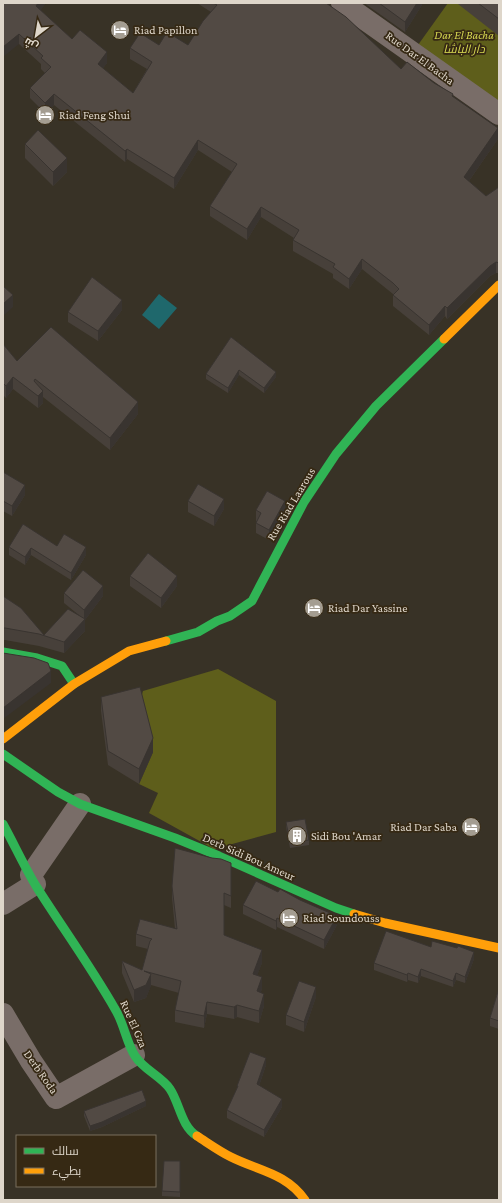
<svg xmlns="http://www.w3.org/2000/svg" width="502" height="1203" font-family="'Crimson Pro',Cairo,serif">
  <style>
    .green { fill: #5e5e1b }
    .water { fill: #1f686c }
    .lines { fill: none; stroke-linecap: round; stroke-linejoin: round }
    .street { stroke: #796d68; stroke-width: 22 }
    .fast { stroke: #30b455; stroke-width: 9 }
    .slow { stroke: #ff9f0a; stroke-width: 9 }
    .wall { fill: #47403a }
    .shaded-wall { fill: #393430 }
    .building { fill: #524a44; stroke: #393430 }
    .labels { text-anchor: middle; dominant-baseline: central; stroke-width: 3.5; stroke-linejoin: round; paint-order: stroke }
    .poi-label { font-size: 12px; fill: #ded6ca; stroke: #362914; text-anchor: start }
    .park-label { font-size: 12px; font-style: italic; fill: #d7d951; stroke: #362914 }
    .street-label { font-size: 12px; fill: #ded6ca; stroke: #362914 }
  </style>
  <rect width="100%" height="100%" fill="#383226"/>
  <path class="green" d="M448,3H499V109L413,52Z
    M218,669L276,701V832L214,849L149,813L158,793L139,784L153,752L140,701L143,691Z"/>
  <path class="water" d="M159,294L177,308L159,329L142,315Z"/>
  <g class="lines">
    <path class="street" d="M342,3L499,114
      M31,875L80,804
      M3,904L35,884
      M3,1014L31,1061L56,1098L134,1055"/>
    <path class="fast" d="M166,641L198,632L217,621L230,616L252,601L304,502L336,454L376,406L444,339
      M3,652L37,658L62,666L74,684
      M3,754L58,792L80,804L175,838L219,856L336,908L354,914
      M3,824C14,844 24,866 36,886C62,927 91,967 115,1009C124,1023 126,1042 135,1056C144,1070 161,1076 170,1089C180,1104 181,1126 197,1136"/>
    <path class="slow" d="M444,339L499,285
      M3,739L74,684L129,651L166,641
      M354,914L385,923L499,948
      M197,1136C208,1143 219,1151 231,1157C259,1171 286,1173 305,1200"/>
  </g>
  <path class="wall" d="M18,3H46L40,10L72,39L107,63L103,68L133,93L147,69L130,59V48L159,45H188L211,12L197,3H326L401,69L453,97L498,139L469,181L486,196L499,187V273H496L490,276L447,319L445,316L429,335L393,306V295L394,294H393L362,269L349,289L333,278V274L293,251V240L294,238L261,217L247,240L210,216V206L232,172L198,150L174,189L127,159L125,162L54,105L45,113L30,98V88L45,73L41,69V64L19,44L18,4Z
    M364,3H422V5L405,32Z
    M458,3H499V36L458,4Z
    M499,75V94H498V77Z
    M25,144L67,172L53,186L25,158Z
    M122,310L98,341L68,322V312Z
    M231,337L276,377L264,393L239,375L228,393L206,379V374Z
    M3,344L17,361L138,414L110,450L43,397V403L38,408L13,389L6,398L3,395Z
    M3,473L25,495L12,516L3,511Z
    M188,501L224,509L214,526L188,512Z
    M256,510L285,511L269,540L256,533V523L257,521H256Z
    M57,546L86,555L71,580L31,555L25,565L9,555V547Z
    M130,576L177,586L161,608L130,586Z
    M64,593L103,596L85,620V631L64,653L39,646L5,640H3V596L44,635L80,616L64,603Z
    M101,697L153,752L139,784L108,765L101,711Z
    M286,822L309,840V845L290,848L286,827Z
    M212,858L231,863V908L224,905V935L262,963L257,975L262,989L260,993L264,1006L259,1023L237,1017L234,1019L207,1014L204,1028L175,1022V1010L179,993L151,985L146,998L134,1002L122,973V961L142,970L148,949L136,946V934L175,929L172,898V886Z
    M243,905L337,925L324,949L277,927L276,930L243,914Z
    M431,947L474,959L465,983L456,980L453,987L421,976L418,983L408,980L407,982L374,970V963Z
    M499,988V1029L490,1026V1018Z
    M316,997L304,1032L286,1025V1015Z
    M266,1065L259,1086L282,1107L264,1137L227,1118V1110L237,1089V1086Z
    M146,1106L102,1127L90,1131L84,1116V1111Z
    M180,1161V1197L162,1196V1191Z"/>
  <path class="shaded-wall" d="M38,3H46L36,17V6Z
    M417,3H422V5L405,32V22Z
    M19,34V44L3,57V47Z
    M107,52V63L98,75V64Z
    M54,94V105L45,113V103Z
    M498,128V139L464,188V177Z
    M198,140V150L174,189V178Z
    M127,149V159L125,162V151Z
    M67,158V172L53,186V172Z
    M261,207V217L247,240V229Z
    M362,259V269L349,289V279Z
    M496,262V273L490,276L447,319V308L490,266Z
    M13,295V307L3,316V304Z
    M122,300V310L98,341V331Z
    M445,306V316L429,335V325Z
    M239,370V375L228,393V388Z
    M276,372V377L264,393V388Z
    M13,377V389L6,398V386Z
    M43,391V403L38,408V396Z
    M138,402V414L110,450V438Z
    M25,485V495L12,516V506Z
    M224,499V509L214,526V516Z
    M285,501V511L269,540V530Z
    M86,547V555L71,580V573Z
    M31,548V555L25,565V557Z
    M177,576V586L161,608V598Z
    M103,586V596L85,620V631L64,653V642L84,620V610Z
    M51,671V683L3,719V708Z
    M153,738V752L139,784V769Z
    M337,916V925L324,949V940Z
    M277,918V927L276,930V921Z
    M262,950V963L253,986V974Z
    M474,952V959L465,983V977Z
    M421,969V976L418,983V977Z
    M408,973V980L407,982V975Z
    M456,973V980L453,987V981Z
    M151,974V986L146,998L134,1002V990Z
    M262,977V989L257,1004V991Z
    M316,987V997L304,1032V1022Z
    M264,994V1006L259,1023V1011Z
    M207,1002V1014L204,1028V1016Z
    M237,1005V1017L234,1019V1007Z
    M266,1058V1065L257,1092V1084Z
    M282,1099V1107L264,1137V1130Z
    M146,1101V1106L102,1127L90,1131V1126Z"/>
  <path class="building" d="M3,3H17L18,4V3H38L36,6L72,39L80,30L107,52L98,64L133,93L152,62L130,48L140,33L159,45L167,32L188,45L203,21L217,5L213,3H326L346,17L401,69L407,62L434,83L453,94L452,96L498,128L464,177L486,196L499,187V263L496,262L490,266L447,308L445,306L429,325L393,295L399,289L393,283L362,259L349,279L333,267L335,264L293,240L299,230L261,207L247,229L210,206L237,164L198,140L174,178L127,149L125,151L54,94L45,103L30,88L51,67L41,58L43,56L19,34L3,47Z
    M379,3H417L405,22Z
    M478,3H499V19Z
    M38,130L67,158L53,172L25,144Z
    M92,277L122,300L98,331L68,312Z
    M3,286L13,295L3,304Z
    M51,327L138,402L110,438L35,379L34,381L43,391L38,396L13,377L6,386L3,383V344L17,361Z
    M231,337L276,372L264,388L239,370L228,388L206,374Z
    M3,473V472L25,485L12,506L3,501Z
    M198,484L224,499L214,516L188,501Z
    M267,491L285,501L269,530L256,523L261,513L256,510Z
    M23,524L57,546L64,534L86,547L71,573L31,548L25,557L9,547Z
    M148,553L177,576L161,598L130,576Z
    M83,570L103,586L84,610L64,593Z
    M3,596L21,608L44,635L68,609L85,619L64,642L39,634L5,628H3Z
    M3,653L34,658L48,663L51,671L3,708Z
    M140,687L153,738L139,769L108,751L101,697Z
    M305,819L309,840L290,843L286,822Z
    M175,848L212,858L221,859L231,863V896L224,893V935L262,950L253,974L262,977L257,991L264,994L259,1011L237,1005L234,1007L207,1002L204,1016L175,1010L181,981L144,971L151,974L146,985L134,990L122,961L142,970L150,941L152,939L136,934L140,919L177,929L172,886Z
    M256,881L278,892L280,889L300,900L337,916L324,940L277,918L276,921L243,905Z
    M386,931L431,947L432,941L457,948L458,946L474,952L465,977L456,973L453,981L421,969L418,977L408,973L407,975L374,963Z
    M299,981L316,987L304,1022L286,1015Z
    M499,988V1021L490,1018Z
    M250,1052L266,1058L257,1084L282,1099L264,1130L227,1110L238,1086H237Z
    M142,1090L146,1101L102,1122L90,1126L84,1111Z
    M164,1161H180V1192L162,1191Z"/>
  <defs>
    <symbol id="hotel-disc" viewBox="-11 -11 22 22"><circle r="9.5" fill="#a49d91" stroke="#362914"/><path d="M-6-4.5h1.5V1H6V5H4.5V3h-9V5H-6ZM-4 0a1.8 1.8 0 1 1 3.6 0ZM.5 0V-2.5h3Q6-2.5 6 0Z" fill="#fff"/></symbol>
    <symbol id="building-disc" viewBox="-11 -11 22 22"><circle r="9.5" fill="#a49d91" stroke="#362914"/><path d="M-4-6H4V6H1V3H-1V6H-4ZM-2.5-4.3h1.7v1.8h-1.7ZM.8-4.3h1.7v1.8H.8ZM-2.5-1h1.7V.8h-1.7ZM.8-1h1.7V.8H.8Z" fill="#fff"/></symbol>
  </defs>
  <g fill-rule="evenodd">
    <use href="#hotel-disc" x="109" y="19" width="22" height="22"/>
    <use href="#hotel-disc" x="34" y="104" width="22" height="22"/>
    <use href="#hotel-disc" x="303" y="597" width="22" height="22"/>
    <use href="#hotel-disc" x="460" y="816" width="22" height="22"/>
    <use href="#building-disc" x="286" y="825" width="22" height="22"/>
    <use href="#hotel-disc" x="278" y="907" width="22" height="22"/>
  </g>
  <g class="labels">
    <g class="poi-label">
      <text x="134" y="30">Riad Papillon</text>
      <text x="59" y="115">Riad Feng Shui</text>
      <text x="328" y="608">Riad Dar Yassine</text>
      <text x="457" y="827" text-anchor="end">Riad Dar Saba</text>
      <text x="311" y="836">Sidi Bou 'Amar</text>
      <text x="303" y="918">Riad Soundouss</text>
    </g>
    <g class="park-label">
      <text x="464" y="35">Dar El Bacha<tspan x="464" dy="14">دار الباشا</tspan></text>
    </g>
    <g class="street-label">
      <text transform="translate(420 58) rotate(36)">Rue Dar El Bacha</text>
      <text transform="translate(291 504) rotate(-59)">Rue Riad Laarous</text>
      <text transform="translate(249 857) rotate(24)">Derb Sidi Bou Ameur</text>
      <text transform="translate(134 1024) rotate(66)">Rue El Gza</text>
      <text transform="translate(41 1072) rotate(55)">Derb Roda</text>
    </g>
  </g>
  <rect width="502" height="1203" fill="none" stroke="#ded6ca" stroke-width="8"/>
  <rect x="16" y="1135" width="140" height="52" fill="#362914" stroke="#796e5d"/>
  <rect x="24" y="1148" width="20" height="6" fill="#30b455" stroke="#796e5d"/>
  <text x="52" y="1155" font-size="12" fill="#ded6ca">سالك</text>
  <rect x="24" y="1168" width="20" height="6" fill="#ff9f0a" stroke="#796e5d"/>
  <text x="52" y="1175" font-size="12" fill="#ded6ca">بطيء</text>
  <g transform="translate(36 36) rotate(211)" stroke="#362914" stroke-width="3" paint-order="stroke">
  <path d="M0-3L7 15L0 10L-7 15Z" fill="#ded6ca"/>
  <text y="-6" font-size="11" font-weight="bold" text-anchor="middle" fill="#ded6ca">ش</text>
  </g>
</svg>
